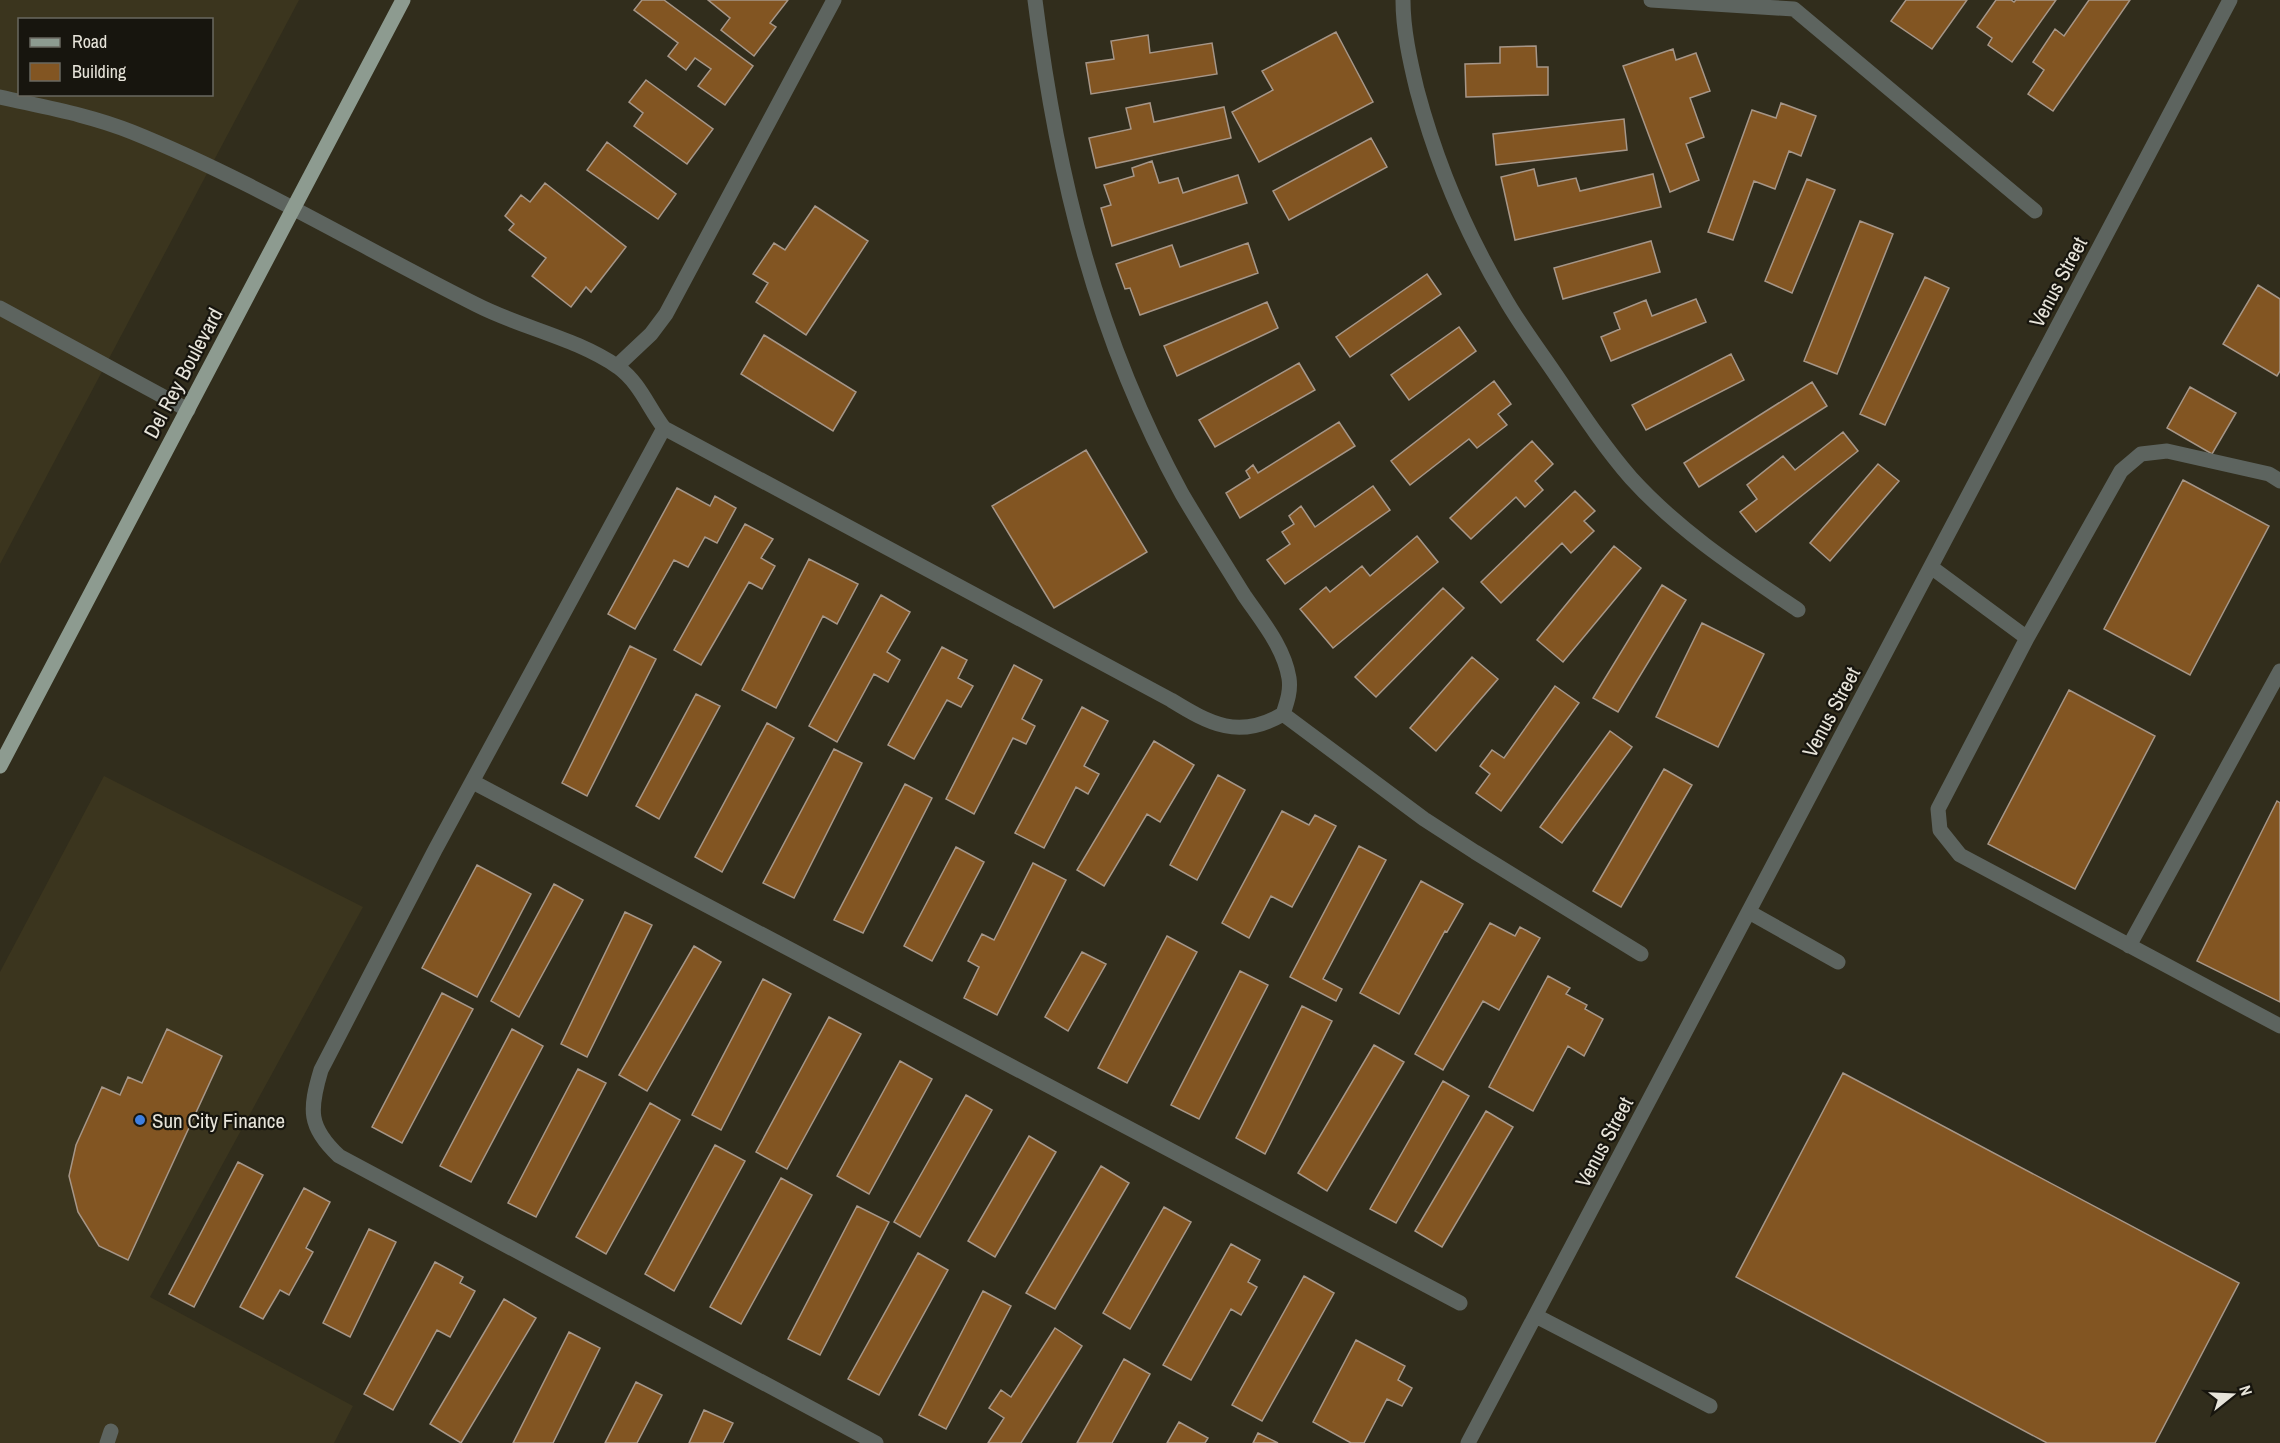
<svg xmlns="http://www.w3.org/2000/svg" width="2280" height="1443" font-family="'Archivo Narrow',sans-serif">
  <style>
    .built { fill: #3b351e; fill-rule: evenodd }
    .building { fill: #825522; stroke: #a69688; stroke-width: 1.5 }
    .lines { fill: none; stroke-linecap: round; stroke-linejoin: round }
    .minor { stroke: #5d645f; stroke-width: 15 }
    .major { stroke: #8d9b90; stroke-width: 15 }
    .shop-dot { fill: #3f7fe0; stroke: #17150e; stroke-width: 2 }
    .labels { text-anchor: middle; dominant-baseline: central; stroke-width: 4.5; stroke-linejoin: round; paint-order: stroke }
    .street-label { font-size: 21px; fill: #e7e4da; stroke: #17150e }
    .poi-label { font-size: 21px; fill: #e7e4da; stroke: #17150e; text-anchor: start }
  </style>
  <rect width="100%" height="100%" fill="#312d1c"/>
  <path class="built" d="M0,0H299L0,564ZM20,20H212V94H20Z
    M104,776L363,907L150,1297L353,1406L334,1443H0V972Z"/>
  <path class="building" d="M642,0H664L753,66L725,105L698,86L711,69L695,58L686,70L668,56L678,43L634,10Z
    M708,0H788L770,23L776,27L754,56L721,30L730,18Z
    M1906,0H1967L1932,49L1891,21Z
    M1996,0H2011L2014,2L2016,0H2056L2012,62L1988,45L1992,38L1977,27Z
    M2089,0H2130L2053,111L2028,94L2044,70L2033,62L2055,29L2064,36Z
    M1336,32L1373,102L1259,162L1232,112L1273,90L1262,71Z
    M1148,35L1150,53L1212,43L1217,74L1091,94L1086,63L1114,59L1111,41Z
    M1536,46L1537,67H1548V95L1466,97L1465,64L1500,63V47Z
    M1673,49L1676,60L1696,53L1710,91L1690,98L1704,137L1686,144L1699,180L1670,192L1623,66Z
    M646,80L713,129L687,164L634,126L643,113L629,102Z
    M1150,103L1154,122L1224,107L1231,138L1096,168L1089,138L1131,129L1126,108Z
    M1781,103L1816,116L1801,156L1789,151L1775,189L1754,181L1733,240L1708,232L1752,110L1776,118Z
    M1624,119L1627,150L1496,165L1493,134Z
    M1371,138L1387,167L1289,220L1273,191Z
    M607,142L676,194L658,219L587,170Z
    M1152,161L1159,183L1178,178L1183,193L1238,175L1247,203L1112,246L1101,208L1111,205L1104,185L1134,176L1132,168Z
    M1534,169L1538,186L1576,178L1580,191L1653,174L1661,207L1515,240L1501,177Z
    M1807,179L1835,190L1792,293L1765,281Z
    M545,183L626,247L591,292L586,287L571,307L532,276L546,258L509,230L514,224L505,216L521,195L530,202Z
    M815,206L868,241L806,335L756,302L768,283L753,274L774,243L785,250Z
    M1860,221L1893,234L1837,374L1804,361Z
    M1651,241L1660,272L1563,299L1554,268Z
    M1248,243L1258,273L1140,315L1130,288L1125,289L1116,264L1172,245L1180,267Z
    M1427,274L1441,294L1350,357L1336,337Z
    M1925,277L1949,288L1885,425L1860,414Z
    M2258,285L2280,299V371L2277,376L2223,344Z
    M1696,299L1706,322L1611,361L1601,337L1620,329L1614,313L1646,300L1652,316Z
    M1267,302L1278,328L1177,376L1164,346Z
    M1459,327L1476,351L1409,400L1391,375Z
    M764,335L856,392L833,431L741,374Z
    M1731,354L1744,380L1646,430L1632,405Z
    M1299,363L1315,390L1215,447L1199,420Z
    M1494,381L1511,404L1498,414L1507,425L1477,448L1469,439L1410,485L1391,461Z
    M1812,382L1827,406L1699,487L1684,463Z
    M2190,387L2236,413L2212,454L2167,428Z
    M1339,422L1355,446L1240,518L1226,493L1250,478L1246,471L1253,465L1258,473Z
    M1843,432L1858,451L1756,532L1740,512L1757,499L1747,485L1783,456L1795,470Z
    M1532,441L1553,464L1535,481L1543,490L1525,507L1516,497L1471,539L1450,518Z
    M1086,450L1147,552L1054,608L992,506Z
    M1878,464L1899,481L1830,561L1810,543Z
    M2183,480L2269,526L2190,675L2104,629Z
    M1373,486L1390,510L1285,584L1267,560L1290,544L1282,532L1294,524L1289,516L1301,506L1315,527Z
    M677,488L710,506L715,496L736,508L717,543L705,537L688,567L674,560L635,629L608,614Z
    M1575,491L1595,511L1584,521L1594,531L1571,553L1562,543L1501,603L1481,582Z
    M745,524L773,539L761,558L775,566L762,589L749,582L701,665L674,650Z
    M1417,536L1438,562L1333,648L1300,609L1326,587L1330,592L1362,566L1370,576Z
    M1614,546L1641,568L1563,662L1537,640Z
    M809,559L858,584L837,624L823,616L776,708L742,690Z
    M1662,585L1686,600L1618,712L1593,698Z
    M1443,588L1464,608L1376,697L1355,677Z
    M881,595L910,612L887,652L900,660L888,682L874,674L837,742L809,726Z
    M1702,623L1764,654L1718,747L1656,717Z
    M630,646L656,659L587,796L562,783Z
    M942,647L967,660L958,678L973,686L961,707L947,700L914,759L888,745Z
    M1472,657L1498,679L1436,751L1410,728Z
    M1014,665L1042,680L1022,719L1035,726L1026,744L1013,738L974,814L946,799Z
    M1555,686L1579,703L1501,811L1476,793L1490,774L1480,766L1492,750L1504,758Z
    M2069,690L2155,736L2075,889L1988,844Z
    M696,694L720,706L659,819L636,806Z
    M1082,707L1108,721L1084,766L1099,774L1088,794L1076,787L1044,848L1015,833Z
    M767,723L794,738L722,872L695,857Z
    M1610,731L1632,747L1562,843L1540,827Z
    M1154,741L1194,765L1160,822L1147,814L1104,886L1077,870Z
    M834,749L862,763L794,898L763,883Z
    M1664,769L1692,785L1621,907L1593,891Z
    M1218,775L1245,790L1197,880L1170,865Z
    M905,784L932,798L863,933L834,920Z
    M2277,801L2280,803V1002L2197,961Z
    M1282,811L1309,825L1315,815L1336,826L1292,907L1271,896L1249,938L1222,923Z
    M1359,846L1386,860L1323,979L1342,989L1336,1001L1290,977Z
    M956,847L984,862L932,961L904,946Z
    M1033,863L1066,880L997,1015L964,998L979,967L968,961L982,934L994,940Z
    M477,865L531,894L477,997L422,968Z
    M1421,881L1463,904L1447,932L1445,931L1399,1014L1360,993Z
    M554,884L583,900L519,1017L491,1001Z
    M625,912L652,925L587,1057L561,1044Z
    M1490,923L1515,936L1520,927L1540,938L1499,1010L1483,1001L1443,1070L1415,1054Z
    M1167,936L1197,952L1127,1083L1098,1068Z
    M694,946L721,962L647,1091L619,1075Z
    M1082,952L1106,964L1068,1031L1045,1017Z
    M1240,971L1268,985L1199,1119L1171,1105Z
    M1548,976L1570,988L1566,994L1587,1005L1585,1009L1603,1019L1584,1056L1568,1046L1533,1111L1489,1087Z
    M763,979L791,994L721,1130L692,1115Z
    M442,993L473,1009L402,1143L372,1127Z
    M1302,1006L1332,1021L1265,1154L1236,1138Z
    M829,1017L861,1034L787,1169L756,1152Z
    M167,1029L222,1056L128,1260L99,1246L78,1212L69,1176L76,1145L102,1087L120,1095L128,1077L142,1083Z
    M512,1029L543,1046L471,1182L440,1166Z
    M1374,1045L1404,1062L1327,1191L1298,1173Z
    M900,1061L932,1079L869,1194L837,1176Z
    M578,1069L606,1083L536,1217L508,1203Z
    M1843,1073L2239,1283L2155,1443H2047L1736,1277Z
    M1443,1081L1469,1096L1396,1223L1370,1209Z
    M966,1095L992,1110L920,1237L894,1222Z
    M650,1103L680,1120L606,1254L576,1237Z
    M1486,1111L1513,1127L1442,1247L1415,1231Z
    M1029,1136L1056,1152L995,1257L968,1241Z
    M715,1145L745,1161L674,1291L645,1274Z
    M238,1162L263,1175L194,1307L169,1294Z
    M1101,1166L1129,1183L1055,1309L1026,1293Z
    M781,1178L812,1195L741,1324L710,1307Z
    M304,1188L330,1202L306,1248L313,1252L289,1295L280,1290L263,1319L240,1307Z
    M857,1206L889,1222L820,1355L788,1339Z
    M1164,1207L1191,1222L1130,1329L1103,1313Z
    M369,1229L396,1242L350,1337L323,1323Z
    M1231,1244L1260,1260L1248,1282L1257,1287L1241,1315L1231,1309L1191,1380L1163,1365Z
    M918,1253L948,1270L879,1395L848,1379Z
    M435,1262L463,1277L460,1283L475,1291L450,1337L437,1330L393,1410L364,1394Z
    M1304,1276L1334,1293L1262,1421L1232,1405Z
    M983,1291L1011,1306L946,1429L919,1415Z
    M504,1299L536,1318L461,1443L430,1424Z
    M1055,1328L1082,1346L1021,1443H988L1004,1418L989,1408L1001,1390L1011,1397Z
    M569,1332L600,1348L553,1443H513Z
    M1356,1340L1405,1366L1398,1380L1412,1388L1402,1406L1387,1399L1364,1443H1351L1313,1422Z
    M1124,1359L1150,1374L1112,1443H1077Z
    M636,1382L662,1395L637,1443H605Z
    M704,1410L733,1423L723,1443H689Z
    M1179,1422L1208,1438L1205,1443H1167Z
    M1258,1433L1278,1443H1253Z"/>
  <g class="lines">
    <path class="minor" d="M1035,0C1057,176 1096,337 1182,494C1202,528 1223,561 1244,595C1261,620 1284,647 1289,678C1291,691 1287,702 1283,714
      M1403,0C1403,30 1410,61 1417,90C1436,161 1465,231 1503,295C1519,324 1540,351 1558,378C1581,412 1604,447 1631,478C1679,531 1739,570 1798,610
      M1651,0L1794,9L2035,211
      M0,97C44,107 90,115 132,132C251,180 361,247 477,305C522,328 576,338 618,367C640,383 648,407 664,428L1171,700C1210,724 1239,740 1283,714L1424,819L1475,852L1641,954
      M0,308L188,410
      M617,366L651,334L666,314L834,0
      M664,428L435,850L321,1070C309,1110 308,1127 339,1156L876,1443
      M2280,481L2269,474L2167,451L2141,454L2121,471L2027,638L1938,809L1940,830L1960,855L2280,1026
      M1931,567L2027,638
      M473,782L1460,1303
      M1749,912L1838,962
      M2129,946L2280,671
      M1536,1316L1710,1406
      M107,1443L111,1431
      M1468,1443L2230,0"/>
    <path class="major" d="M0,766L403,0"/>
  </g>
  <circle class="shop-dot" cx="140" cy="1120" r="6"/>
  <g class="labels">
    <g class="street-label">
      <text transform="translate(2058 282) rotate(-62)">Venus Street</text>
      <text transform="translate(183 373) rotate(-62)">Del Rey Boulevard</text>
      <text transform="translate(1831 712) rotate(-62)">Venus Street</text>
      <text transform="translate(1604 1142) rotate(-62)">Venus Street</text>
    </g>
    <g class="poi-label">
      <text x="152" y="1120">Sun City Finance</text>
    </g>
  </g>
  <rect x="18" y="18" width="195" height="78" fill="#17150e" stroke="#6a6860" stroke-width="1.5"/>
  <rect x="30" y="38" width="30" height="9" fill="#8d9b90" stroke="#6a6860" stroke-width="1.5"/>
  <text x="72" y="48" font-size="18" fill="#e7e4da">Road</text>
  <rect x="30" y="63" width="30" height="18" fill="#825522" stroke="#6a6860" stroke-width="1.5"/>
  <text x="72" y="78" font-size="18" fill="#e7e4da">Building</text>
  <g transform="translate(2232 1395) rotate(72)" stroke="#17150e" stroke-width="4.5" paint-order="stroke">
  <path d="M0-4.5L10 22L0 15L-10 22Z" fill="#e7e4da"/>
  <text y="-9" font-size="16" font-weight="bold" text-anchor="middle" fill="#e7e4da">N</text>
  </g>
</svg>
